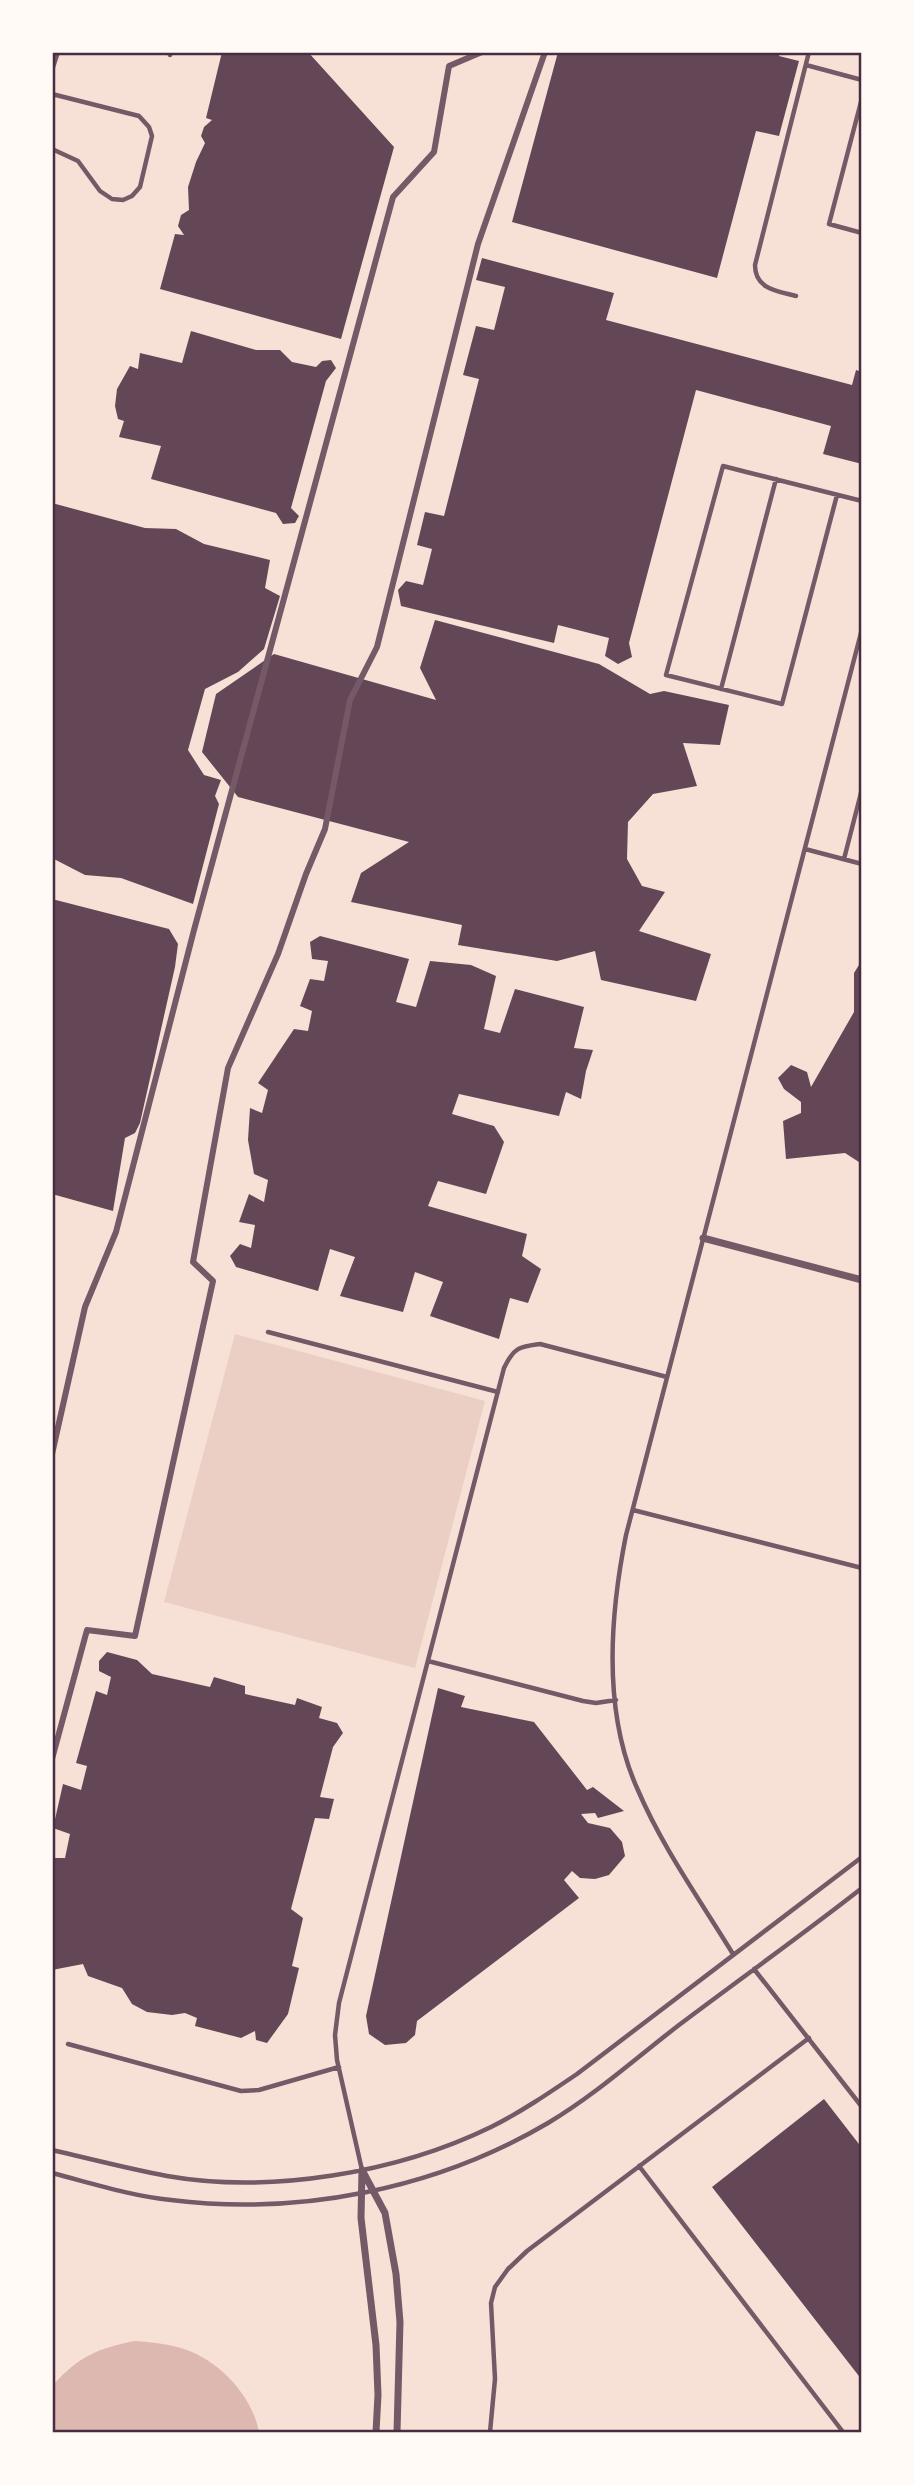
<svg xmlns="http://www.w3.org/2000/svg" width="914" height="2485" font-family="Overpass,sans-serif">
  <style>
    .green { fill: #ebcfc5 }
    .water { fill: #dcb8b0 }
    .building { fill: #644757 }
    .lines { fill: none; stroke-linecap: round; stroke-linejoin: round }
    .service { stroke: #755966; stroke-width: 4.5 }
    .pedestrian { stroke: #755966; stroke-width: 6 }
    .minor { stroke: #755966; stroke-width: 7 }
    .neatline { fill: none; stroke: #4a2c40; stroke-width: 2.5 }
  </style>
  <rect width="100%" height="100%" fill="#f7e1d7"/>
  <path class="green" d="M235,1334L485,1401L415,1668L164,1602Z"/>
  <path class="water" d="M135,2341C151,2342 168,2344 184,2349C220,2361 252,2396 259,2432H53V2385C78,2357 98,2348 135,2341Z"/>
  <path class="building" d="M222,52H308L394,147L341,339L160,289L175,234L184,235L178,226L181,215L189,210L188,187L196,162L205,143L201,136L204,127L212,120L206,118Z
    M558,52H780L779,56L799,61L779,136L756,131L717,278L512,222Z
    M482,258L614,293L606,320L852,385L856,370L862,372V464L823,454L831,426L696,390L629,643L632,657L618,664L605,656L609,638L558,625L554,643L401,606L398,590L406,581L423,585L432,549L417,545L425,512L444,516L479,379L463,375L476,326L494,330L505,287L476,280Z
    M191,331L256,350H280L292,362L316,367L322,361L331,360L336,368L326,381L291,508L299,516L295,523L283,524L276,513L151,479L161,446L119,437L124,421L118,419L115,406L117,389L130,366L138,369L140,353L182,363Z
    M52,503L145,528L176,529L204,544L270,560L265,588L280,596L264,649L238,672L205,689L188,750L204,775L221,780L215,796L219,804L193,904L121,878L85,875L52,858Z
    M435,620L599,664L650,694L664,691L729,705L720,745L683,743L697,786L653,794L628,822L627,859L642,886L665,892L639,931L711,954L696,1001L601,980L595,951L557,961L458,945L462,925L351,902L361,873L409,842L238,797L202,752L216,694L274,654L436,700L420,668Z
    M52,899L169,929L178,944L175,967L140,1123L135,1133L125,1138L113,1211L52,1194Z
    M320,936L409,959L396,1002L416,1007L430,961L471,965L496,976L484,1029L500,1033L515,989L584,1007L574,1048L593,1050L586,1071L581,1099L566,1092L559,1116L459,1094L452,1114L494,1126L504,1142L486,1194L438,1181L428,1206L527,1234L522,1256L541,1269L528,1303L510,1298L499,1339L430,1316L443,1282L415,1272L403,1312L340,1296L355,1257L330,1249L318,1291L236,1267L230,1256L240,1244L251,1248L255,1225L239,1222L249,1194L264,1202L268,1180L254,1174L248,1140L250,1108L262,1113L268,1090L258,1083L294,1029L308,1031L312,1011L300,1006L310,979L324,981L328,961L312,959L310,942Z
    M862,960V1164L845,1153L786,1159L783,1121L801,1113V1102L784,1089L778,1078L791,1065L807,1072L811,1087L854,1012V973Z
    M107,1652L137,1660L152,1674L210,1687L214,1677L245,1686V1694L295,1705L297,1698L322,1707L319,1718L337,1723L343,1733L333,1747L320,1797L334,1799L329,1819L315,1818L291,1909L303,1918L292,1966L299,1968L288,2014L267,2043L256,2040L255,2031L241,2038L195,2026L197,2018L185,2013L172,2015L147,2012L132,2004L122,1988L88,1976L83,1964L52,1970V1858H65L70,1834L53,1828L63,1784L81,1790L87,1766L76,1763L96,1691L107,1695L111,1677L99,1671V1661Z
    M438,1688L465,1696L461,1707L534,1722L587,1790L593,1787L624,1811L598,1818L595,1813L581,1814L588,1823L610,1828L622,1842L625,1856L609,1875L595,1879L580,1878L572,1871L564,1880L579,1898L417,2021L415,2035L406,2043L385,2045L369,2034L366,2016Z
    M824,2099L862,2148V2380L712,2187Z"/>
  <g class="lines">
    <path class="service" d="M170,55L171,52
      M806,65L862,80
      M52,70L58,52
      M52,94L139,116L149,127L152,136L140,187L132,196L123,200L112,199L100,191L78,161L52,149
      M862,98L829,224L862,233
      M796,296C777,291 755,289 755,265L809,52
      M837,495L782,704L666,675L723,466C769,478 815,489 862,501
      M721,689L776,479
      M805,849L862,864
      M844,859L862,789
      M268,1332L498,1392
      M633,1510L862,1568
      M428,1661L583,1701L596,1703L616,1700
      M733,1954C700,1900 662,1847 637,1788C603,1712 610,1615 626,1535L862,629
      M754,1969L862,2107
      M68,2044L241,2091L259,2090L339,2067
      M52,2150C91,2159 129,2169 167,2176C270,2194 397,2173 491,2127C521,2112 549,2093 577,2074L862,1857
      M639,2166L843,2432
      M362,2170L337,2060L335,2035L339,2003L504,1368C514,1347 519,1347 540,1344L667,1377
      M52,2173C91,2183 131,2196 171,2200C300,2216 436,2189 548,2123C595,2095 636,2058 679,2025C740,1979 802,1935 862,1888
      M490,2432L495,2379L491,2303L495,2287L508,2269L527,2251L809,2038"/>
    <path class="pedestrian" d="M52,1454L85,1307L116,1232L194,930L393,197L434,152L449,66L482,52
      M52,1759L87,1630L135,1636L213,1281L193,1262L228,1068L278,954L306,874L325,829L350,700L377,647L478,244L545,52"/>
    <path class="minor" d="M703,1238L862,1280
      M362,2170L385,2213L396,2274L400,2322L397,2432
      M362,2170L361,2218L376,2345L378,2395L376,2432"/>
  </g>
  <rect width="914" height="2485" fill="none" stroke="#fffaf5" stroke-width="108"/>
  <rect x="54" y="54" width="806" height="2377" class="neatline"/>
</svg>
